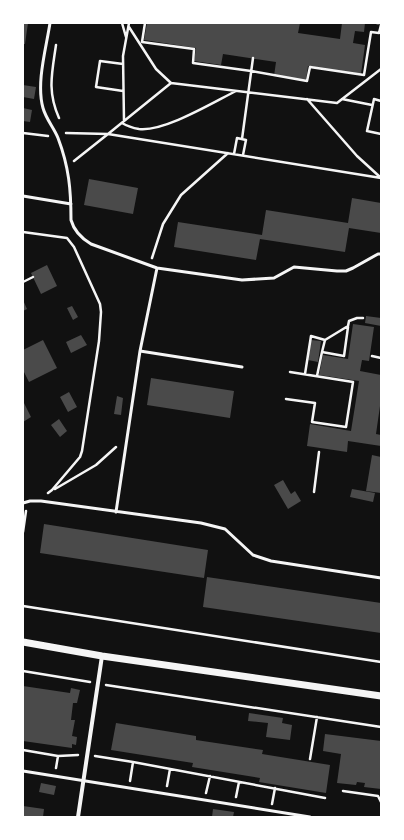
<svg xmlns="http://www.w3.org/2000/svg" width="404" height="840" font-family="Barlow,sans-serif">
  <style>
    .building { fill: #4a4a4a }
    .lines { fill: none; stroke-linecap: round; stroke-linejoin: round }
    .path { stroke: #f5f5f5; stroke-width: 2.5 }
    .service { stroke: #f5f5f5; stroke-width: 3 }
    .minor { stroke: #f5f5f5; stroke-width: 4 }
    .tertiary { stroke: #f5f5f5; stroke-width: 7 }
  </style>
  <rect width="100%" height="100%" fill="#111"/>
  <path class="building" d="M23,23H28L25,44H23Z
    M147,23H300L298,33L340,39L342,23H365L364,32L355,31L353,43L365,45L361,74L308,66L306,80L274,76L276,62L223,54L221,65L194,61L196,48L144,40Z
    M23,85L36,87L34,99L23,97Z
    M23,108L32,110L30,122L23,121Z
    M89,179L138,188L133,214L84,205Z
    M352,198L381,203V233L349,228L345,252L260,239L256,260L174,247L178,222L262,235L266,210L348,223Z
    M47,265L57,286L41,294L31,273Z
    M23,300L27,309L23,311Z
    M72,306L78,317L73,320L67,308Z
    M366,316L381,318V326L365,323Z
    M353,324L374,327L369,361L362,360L360,371L381,375V399L376,434L381,435V446L348,441L347,452L307,446L310,424L351,431L359,381L319,375L323,355L348,359Z
    M81,335L87,345L71,353L66,342Z
    M43,340L57,368L29,382L23,370V350Z
    M311,340L321,341L318,362L308,360Z
    M151,378L234,391L230,418L147,405Z
    M69,392L77,407L68,412L60,397Z
    M117,396L123,398L121,415L114,414Z
    M23,401L31,417L23,422Z
    M59,419L67,431L60,437L51,425Z
    M372,455L381,457V493L366,491Z
    M283,480L291,494L295,491L301,501L288,509L274,485Z
    M352,489L375,493L373,502L350,497Z
    M44,524L208,550L204,578L40,553Z
    M207,577L381,603V633L203,607Z
    M23,686L70,693L71,688L80,690L77,703H73L71,720H75L72,736L77,737L76,745L72,744V748L23,741Z
    M249,713L283,718L282,723L292,725L290,740L266,737L268,723L248,721Z
    M116,723L196,736V740L263,750L262,754L330,765L326,793L259,782L260,778L192,767L193,763L111,750Z
    M325,734L381,741V789L364,787L365,783L357,782L356,785L337,783L341,754L323,751Z
    M41,783L56,786L54,795L39,792Z
    M23,806L44,809L43,817H23Z
    M213,809L234,812L233,817H212Z"/>
  <g class="lines">
    <path class="path" d="M122,23L126,37
      M145,23L142,42L194,49L193,63L251,71L307,81L310,67L364,75L371,32L379,33L381,25
      M377,23H379
      M129,27L156,69L171,83
      M56,45C52,73 47,91 59,118
      M123,91L96,87L100,61L123,64
      M307,99L357,156L380,177
      M342,99L372,105
      M381,101L374,99L367,131L381,134
      M124,121L123,56L129,23
      M122,123C127,126 133,128 139,129C164,132 212,103 236,91
      M23,133L48,136
      M66,133L108,134L381,178
      M242,139L253,58
      M234,154L237,138L246,140L243,155
      M74,161L108,134L171,83L337,103L381,69
      M23,232L67,238L74,247L100,304L101,312L99,341L82,451L80,457L52,490L48,493
      M152,258L163,224L181,195L228,153
      M23,282L33,277
      M325,340L322,352L344,356L348,327
      M372,356L381,358
      M305,374L311,336L325,340L348,326L349,321L357,318H363
      M317,376L322,352
      M286,399L315,403L312,422L346,427L353,382L290,372
      M55,489L96,465L116,447
      M314,492L319,452
      M23,532L26,511
      M23,606L381,662
      M23,671L90,682
      M106,685L381,727
      M23,750L58,756L78,755
      M95,756L133,762L325,798
      M310,759L317,717
      M56,768L58,756
      M130,781L133,762
      M167,786L170,769
      M343,791L378,796L381,802
      M206,793L210,776
      M236,797L239,782
      M272,804L275,788"/>
    <path class="service" d="M50,23C46,49 36,83 43,108C46,119 54,128 58,138C69,167 71,190 71,220C74,231 81,238 91,244L157,268L242,280L274,278L294,267L337,271H346L353,268L378,254H381
      M23,196L71,204
      M140,351L242,367
      M23,503L30,501H41L201,523L225,529L253,555L271,561L381,578
      M116,512L140,351L157,268
      M23,771L310,817"/>
    <path class="minor" d="M78,817L102,656"/>
    <path class="tertiary" d="M23,642L102,656L381,696"/>
  </g>
  <rect width="404" height="840" fill="none" stroke="#ffffff" stroke-width="48"/>
</svg>
